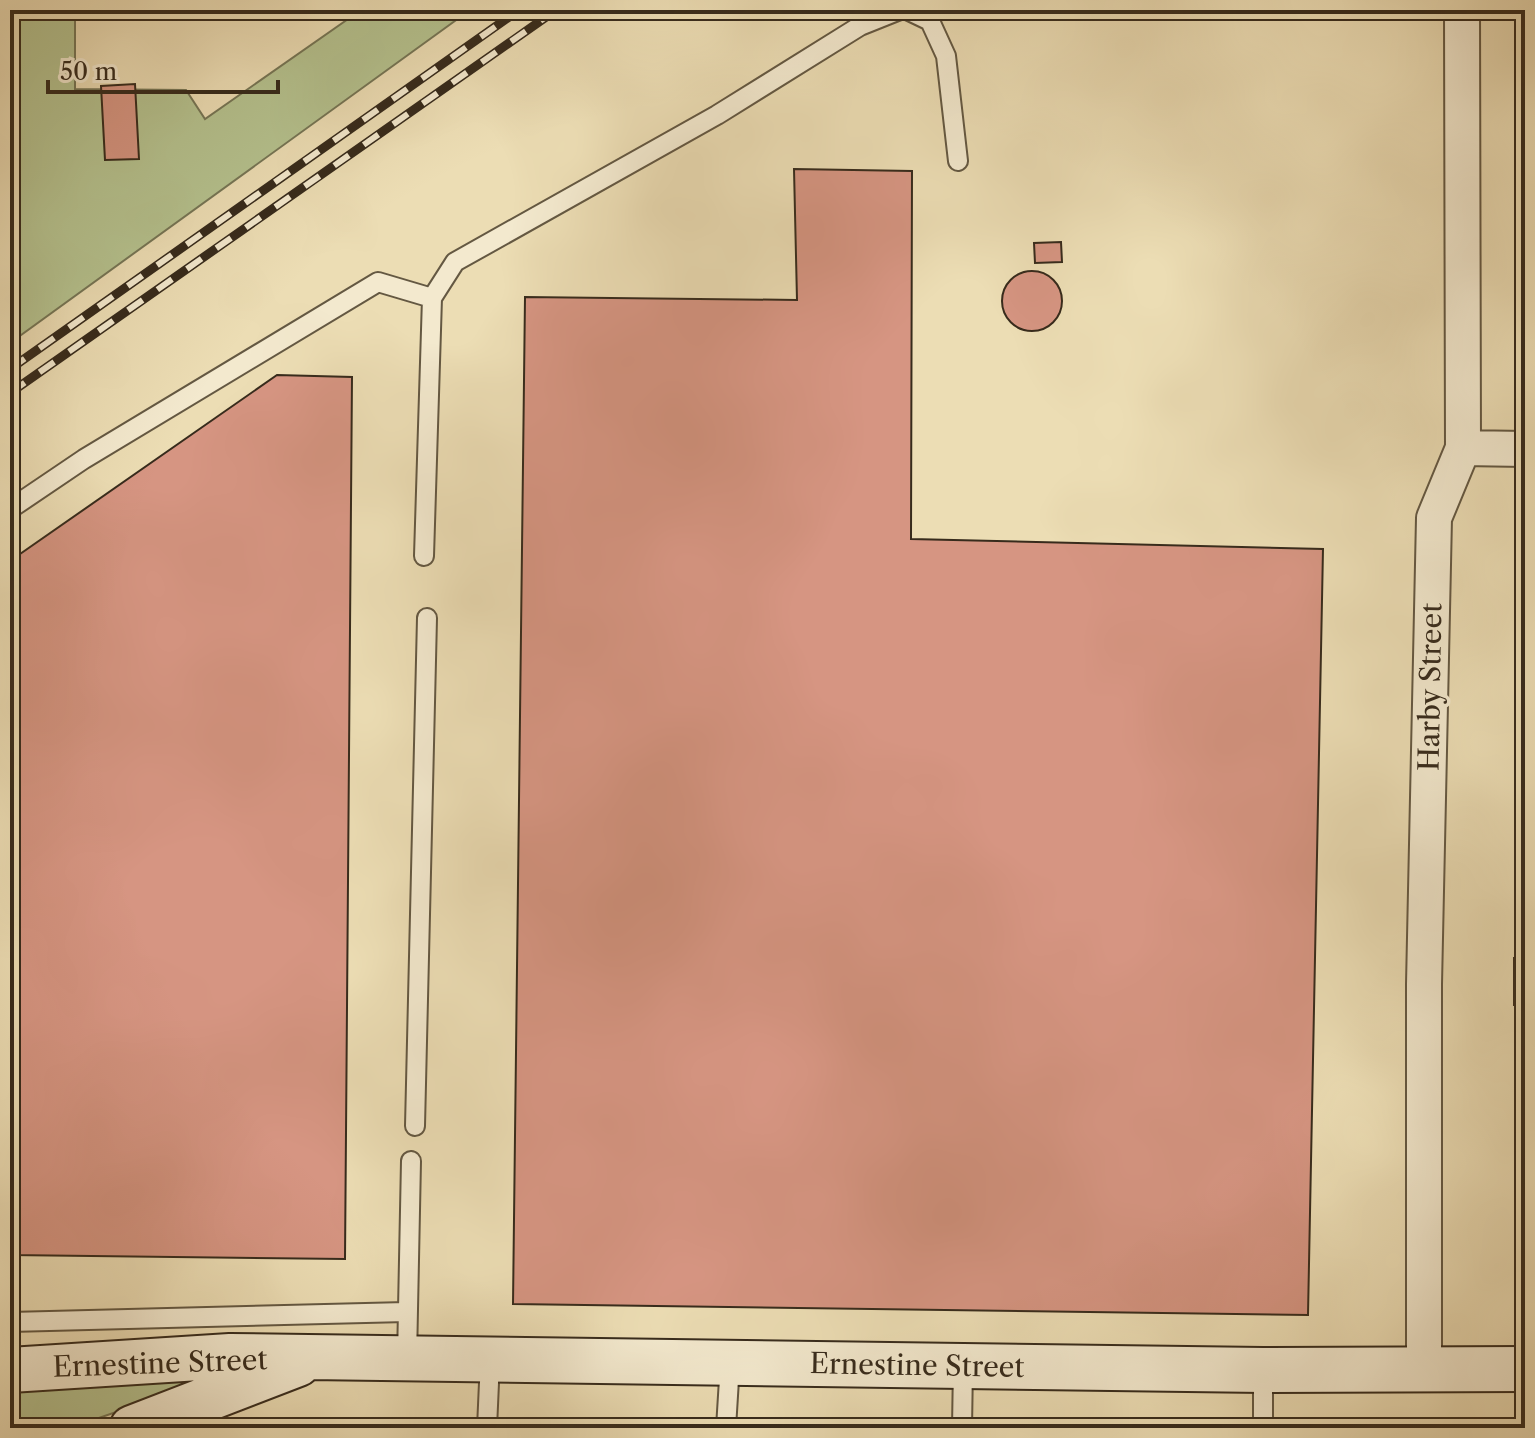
<svg xmlns="http://www.w3.org/2000/svg" width="1535" height="1438" font-family="'Libre Caslon Text',serif">
  <style>
    .green { fill: #b5c28f; stroke: #767656; stroke-width: 2 }
    .building { fill: #d69582; stroke: #372b1c; stroke-width: 2 }
    .lines { fill: none; stroke-linecap: round; stroke-linejoin: round }
    .service-casing { stroke: #645842; stroke-width: 22 }
    .minor-casing { stroke: #645842; stroke-width: 38 }
    .secondary-casing { stroke: #372b1c; stroke-width: 48 }
    .service { stroke: #f3e9ce; stroke-width: 18 }
    .minor { stroke: #f3e9ce; stroke-width: 34 }
    .secondary { stroke: #f3e9ce; stroke-width: 44 }
    .rail-casing { stroke: #372b1c; stroke-width: 9 }
    .rail { stroke: #f3e9ce; stroke-width: 6; stroke-dasharray: 18; stroke-linecap: butt }
    .labels { text-anchor: middle; dominant-baseline: central; stroke-width: 7; stroke-linejoin: round; paint-order: stroke }
    .street-label { font-size: 28px; fill: #372b1c; stroke: #f3e9ce }
  </style>
  <rect width="100%" height="100%" fill="#ecddb4"/>
  <filter id="stains"><feTurbulence type="fractalNoise" baseFrequency=".0025" numOctaves="4"/><feColorMatrix values="0 0 0 0 .2 0 0 0 0 .09 0 0 0 0 .02 0 0 0 .5 -.17"/></filter>
  <radialGradient id="worn" r=".72"><stop offset=".6" stop-color="#630" stop-opacity="0"/><stop offset="1" stop-color="#630" stop-opacity=".3"/></radialGradient>
  <path class="green" d="M10,10H75V89L186,90L205,119L361,10H470L10,343Z
    M226,1374L70,1428H10V1385Z"/>
  <path class="building" d="M135,84L139,159L105,160L101,86Z
    M794,169L912,171L911,539L1323,549L1308,1315L513,1304L525,297L797,300Z
    M1061,242L1062,262L1035,263L1034,243Z
    M1002 301a30 30 0 1 1 60 0a30 30 0 1 1-60 0Z
    M277,375L352,377L345,1259L10,1255V561Z
    M1514,958H1525V1005H1514Z
    M1515,1014H1525V1065H1515Z"/>
  <g class="lines">
    <defs>
      <path id="service" d="M907,10L930,21L946,56L958,161
        M10,509L84,459L378,282L432,298
        M424,556L432,298L455,262L717,115L860,26L900,10
        M415,1126L427,618
        M10,1322L406,1312
        M407,1359L411,1161
        M487,1428L490,1360
        M726,1428L730,1363
        M962,1428L963,1366
        M1263,1428V1370"/>
      <path id="minor" d="M1463,448L1525,449
        M1424,1370V984L1434,518L1463,448L1462,10"/>
      <path id="secondary" d="M10,1370L230,1356L1263,1370L1525,1369
        M132,1428L298,1364"/>
    </defs>
    <use href="#service" class="service-casing"/>
    <use href="#minor" class="minor-casing"/>
    <use href="#secondary" class="secondary-casing"/>
    <use href="#service" class="service"/>
    <use href="#minor" class="minor"/>
    <use href="#secondary" class="secondary"/>
    <defs>
      <path id="rail" d="M10,369L519,10
        M10,393L556,10"/>
    </defs>
    <use href="#rail" class="rail-casing"/>
    <use href="#rail" class="rail"/>
  </g>
  <g class="labels">
    <g class="street-label">
      <text transform="translate(1430 687) rotate(-89)">Harby Street</text>
      <text transform="translate(160 1363) rotate(-2)">Ernestine Street</text>
      <text transform="translate(917 1365) rotate(1)">Ernestine Street</text>
    </g>
  </g>
  <rect width="1535" height="1438" fill="none" stroke="#ecddb4" stroke-width="40"/>
  <rect x="12" y="12" width="1511" height="1414" fill="none" stroke="#372b1c" stroke-width="4"/>
  <rect x="20" y="20" width="1495" height="1398" fill="none" stroke="#372b1c" stroke-width="2"/>
  <path d="M48 80v12h230v-12" fill="none" stroke="#372b1c" stroke-width="4"/>
  <text x="60" y="80" font-size="24" fill="#372b1c" stroke="#f3e9ce" stroke-width="6" paint-order="stroke">50 m</text>
  <rect width="100%" height="100%" filter="url(#stains)"/>
  <rect width="100%" height="100%" fill="url(#worn)"/>
</svg>
